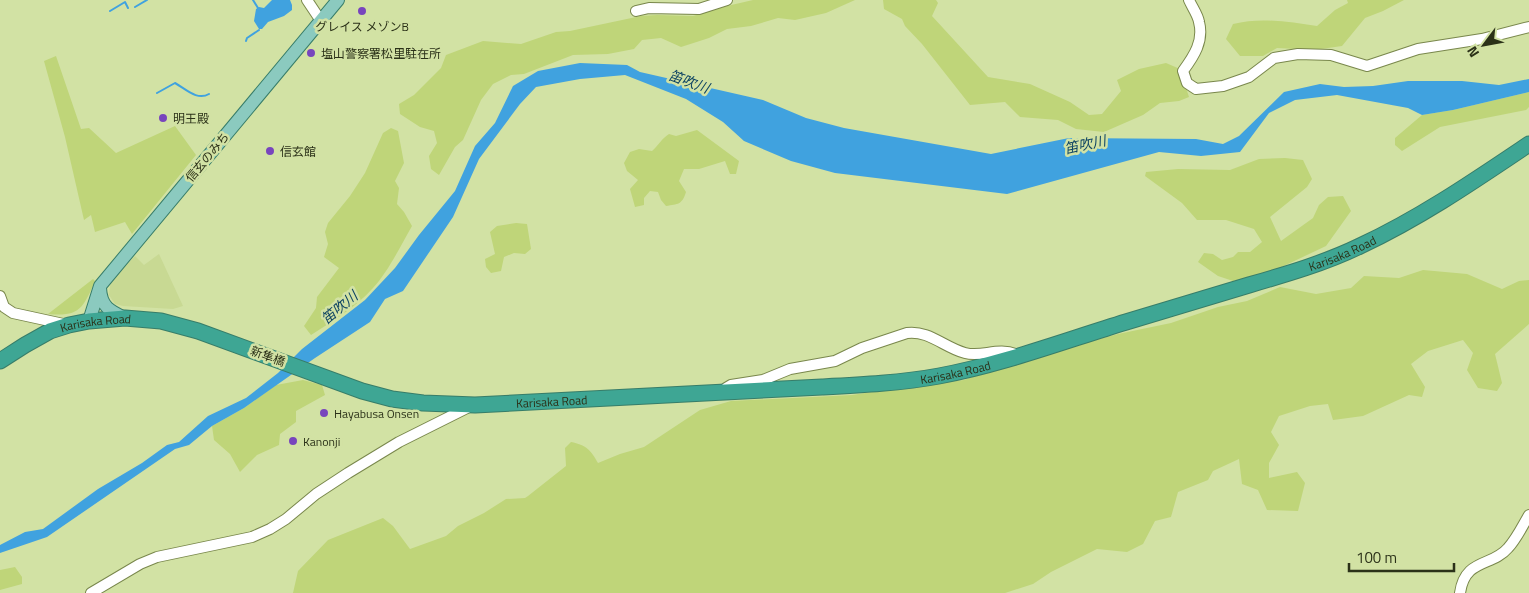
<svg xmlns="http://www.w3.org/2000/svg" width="1529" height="593" font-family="'Titillium Web','Noto Sans JP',sans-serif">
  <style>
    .built { fill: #c8d993 }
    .green { fill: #bfd579 }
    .water { fill: #40a2df }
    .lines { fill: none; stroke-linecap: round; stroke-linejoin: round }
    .stream { stroke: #40a2df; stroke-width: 2 }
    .minor-casing { stroke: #79874c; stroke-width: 12 }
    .major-casing { stroke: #377d69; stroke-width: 14 }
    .highway-casing { stroke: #377d69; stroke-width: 17 }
    .minor { stroke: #fff; stroke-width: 10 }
    .major { stroke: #8bcabf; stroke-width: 12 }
    .highway { stroke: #3ea694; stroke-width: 15 }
    .poi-dot { fill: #7845bd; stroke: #d2e2a4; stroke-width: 2 }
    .labels { text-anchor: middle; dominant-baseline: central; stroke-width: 5; stroke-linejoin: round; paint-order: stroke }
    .poi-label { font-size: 12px; fill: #2b3118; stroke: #d2e2a4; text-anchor: start }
    .street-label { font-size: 12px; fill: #2b3118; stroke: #d2e2a4 }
    .water-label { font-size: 14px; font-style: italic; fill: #0d4362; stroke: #d2e2a4 }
  </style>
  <rect width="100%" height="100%" fill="#d2e2a4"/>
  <path class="built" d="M159,254L183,306L173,309L123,306L115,304L109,295L110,285L113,279L135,256L144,265Z"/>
  <path class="green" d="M753,0H855L826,13L795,20L778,18L751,26L727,29L709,38L681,47L661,38L642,40L634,49L608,54L573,55L524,74L511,75L493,84L481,100L463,140L455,147L439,175L431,169L429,156L437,143L434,131L420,127L400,114L399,104L414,95L441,68L446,55L483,41L521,44L556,32L570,31L641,16L657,15L693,16L727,6Z
    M883,0H936L938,3L932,16L988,77L1030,84L1070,102L1089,115L1102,114L1121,91L1117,80L1139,69L1166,63L1180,69L1189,97L1179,101L1160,103L1143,115L1104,132L1076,129L1058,120L1020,117L1005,102L970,105L922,44L905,26L902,19L884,9Z
    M1347,0H1404L1383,11L1365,18L1342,46L1314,50L1277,48L1263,56H1240L1226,39L1233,24C1261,17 1289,22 1317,26L1335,10L1348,3Z
    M56,56L81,129L89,128L116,153L175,126L196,155L132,234L125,222L95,232L91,215L84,220L65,137L44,61Z
    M1529,92V107L1526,110L1440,127L1402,151L1395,145V138L1422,115L1453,110Z
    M391,128L398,131L404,163L395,181L399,188L397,204L404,212L412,226C401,245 388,272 373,288C355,308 333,321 311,335L304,326L316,308L317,297L339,268L324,257L328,244L325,232L328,223L350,196L365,173L383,133Z
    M697,130L739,161L736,174H730L725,161L699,169H684L679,181L686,192C682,205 678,204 666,206L661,200L658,192L650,191L644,198V205L635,207L630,189L638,180L627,171L624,163L630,152L639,149L652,151C659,145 661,139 669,134L676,136Z
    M1285,158L1303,160L1312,179L1307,187L1270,217L1281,241L1313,218L1319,205L1328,197L1343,196L1351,211L1326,246L1269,273L1233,281L1218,276L1198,262L1204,253L1213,254L1222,260L1233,257L1238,252H1250L1262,242L1254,229L1226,220H1197L1182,203L1145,176L1146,172L1178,169L1230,170L1259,159Z
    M516,223L527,224L531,249L525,254L514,253L504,257L501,271L491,273L486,267L485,259L495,254L490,232L497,226Z
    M1423,270L1467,274L1502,289L1519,281L1529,280V324L1495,354L1502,383L1497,391L1478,388L1467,370L1473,353L1463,340L1428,351L1411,364L1425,387L1422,397L1409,395L1363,416L1333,420L1328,404L1310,406L1279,416L1271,432L1279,445L1269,463V478L1297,472L1305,483L1298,511L1267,510L1258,490L1242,484L1239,459L1213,471L1208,480L1178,492L1171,517L1155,521L1143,544L1127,552L1097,549L1051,572L1033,584L1005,593H293L298,571L328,540L383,518L393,526L410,549L446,536L458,526L484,513L506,499L525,498L528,496L566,466L565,448L571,442C586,445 591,450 598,463L620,454L644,447L700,410L731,401L852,395L917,385L964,380L1012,362L1118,334L1171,323L1218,307L1247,301L1280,287L1316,294L1351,288L1364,276L1399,278Z
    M93,279L95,281C83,308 80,317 48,314Z
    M303,380L322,385L325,395L296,411V422L280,434L279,445L257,455L240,472L230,454L214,440L212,426L244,408L276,385Z
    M15,567L22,577V584L0,590V570Z"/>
  <path class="water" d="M272,0H290L292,5V10L284,16L268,22L262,29H259L254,21L256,9L259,7L264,8Z
    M580,63L627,65L640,72L763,100L806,118L844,128L991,154L1069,138L1196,139L1223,144L1239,136L1284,92L1320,84L1344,87L1373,86L1408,81H1462L1499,85L1529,79V92L1453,110L1422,115L1408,108L1337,95L1295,100L1269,113L1240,152L1201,156L1159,152L1007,194L835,173L791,161L744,141L723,122L686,99L625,75L580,79L536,87L520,104L479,159L453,217L403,291L385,299L370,322L315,358L244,408L212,426L189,445L175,449L47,537L0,553V545L25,532L43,529L98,489L142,463L167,445L179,442L208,416L246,398L278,373L302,349L365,300L395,268L419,235L455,191L475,146L495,123L513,86L538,71Z"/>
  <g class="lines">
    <path class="stream" d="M253,0L258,8
      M135,7L147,0
      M110,11L125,2L128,8
      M246,41L247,38L259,30
      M157,93L175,83C186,89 197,101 209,94"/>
    <defs>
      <path id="minor" d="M307,0L321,21
        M1189,0C1192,7 1198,15 1199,22C1204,41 1194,56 1183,71L1187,83L1196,89L1223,86L1249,77L1274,58L1298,54L1331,55L1367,66L1418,49L1482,39L1529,27
        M636,11L649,8L699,9L727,0
        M0,296L4,307L13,313L68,325
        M726,388L731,385L763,380L790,369L835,361L862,348L907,333C929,330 945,348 965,353C983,358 997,346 1018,355
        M91,593L140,564L157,557L252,537L270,529L286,519L316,494L348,473L399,442L471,406
        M1460,593C1465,558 1492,567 1508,548C1517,538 1523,525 1529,515"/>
      <path id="major" d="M100,288C101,307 110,311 125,318
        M89,321L100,286L338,0"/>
      <g id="highway">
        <path id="s1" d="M0,361L25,345L50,331L69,325L89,321L125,318L161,321L198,331L362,391L392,399L423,403L475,405L822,387C861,385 901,383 939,376C1003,364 1064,341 1126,322C1167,310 1208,297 1249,285C1287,274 1325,263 1360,246C1420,218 1474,181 1529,144"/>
      </g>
    </defs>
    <use href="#minor" class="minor-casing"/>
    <use href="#major" class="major-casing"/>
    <use href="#highway" class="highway-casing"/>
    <use href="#minor" class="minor"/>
    <use href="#major" class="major"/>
    <use href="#highway" class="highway"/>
  </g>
  <g class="poi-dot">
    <circle cx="362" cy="11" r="5"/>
    <circle cx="311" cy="53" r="5"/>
    <circle cx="163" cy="118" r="5"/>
    <circle cx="270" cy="151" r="5"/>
    <circle cx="324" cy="413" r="5"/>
    <circle cx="293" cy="441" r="5"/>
  </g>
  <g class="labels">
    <g class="poi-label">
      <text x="362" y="26" text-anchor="middle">グレイス メゾンB</text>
      <text x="321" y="53">塩山警察署松里駐在所</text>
      <text x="173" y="118">明王殿</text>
      <text x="280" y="151">信玄館</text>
      <text x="334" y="413">Hayabusa Onsen</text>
      <text x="303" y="441">Kanonji</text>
    </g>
    <g class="street-label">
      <text transform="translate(207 157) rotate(-50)">信玄のみち</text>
      <text stroke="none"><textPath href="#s1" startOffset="1385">Karisaka Road</textPath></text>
      <text stroke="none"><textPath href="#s1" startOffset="105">Karisaka Road</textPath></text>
      <text transform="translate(268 356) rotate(20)">新隼橋</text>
      <text stroke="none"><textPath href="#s1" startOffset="980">Karisaka Road</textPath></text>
      <text stroke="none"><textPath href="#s1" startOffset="575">Karisaka Road</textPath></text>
    </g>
    <g class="water-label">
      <text transform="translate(689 81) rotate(20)">笛吹川</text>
      <text transform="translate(1085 144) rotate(-12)">笛吹川</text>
      <text transform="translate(339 307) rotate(-40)">笛吹川</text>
    </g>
  </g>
  <g transform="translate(1484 45) rotate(238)" stroke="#d2e2a4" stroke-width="4" paint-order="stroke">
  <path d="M0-4L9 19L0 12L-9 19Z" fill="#2b3118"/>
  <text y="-8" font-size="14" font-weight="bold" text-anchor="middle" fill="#2b3118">N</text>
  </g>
  <path d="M1349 563v8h105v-8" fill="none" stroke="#2b3118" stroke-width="2.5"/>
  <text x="1356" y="563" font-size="15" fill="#2b3118" stroke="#d2e2a4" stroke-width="4" paint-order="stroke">100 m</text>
</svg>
